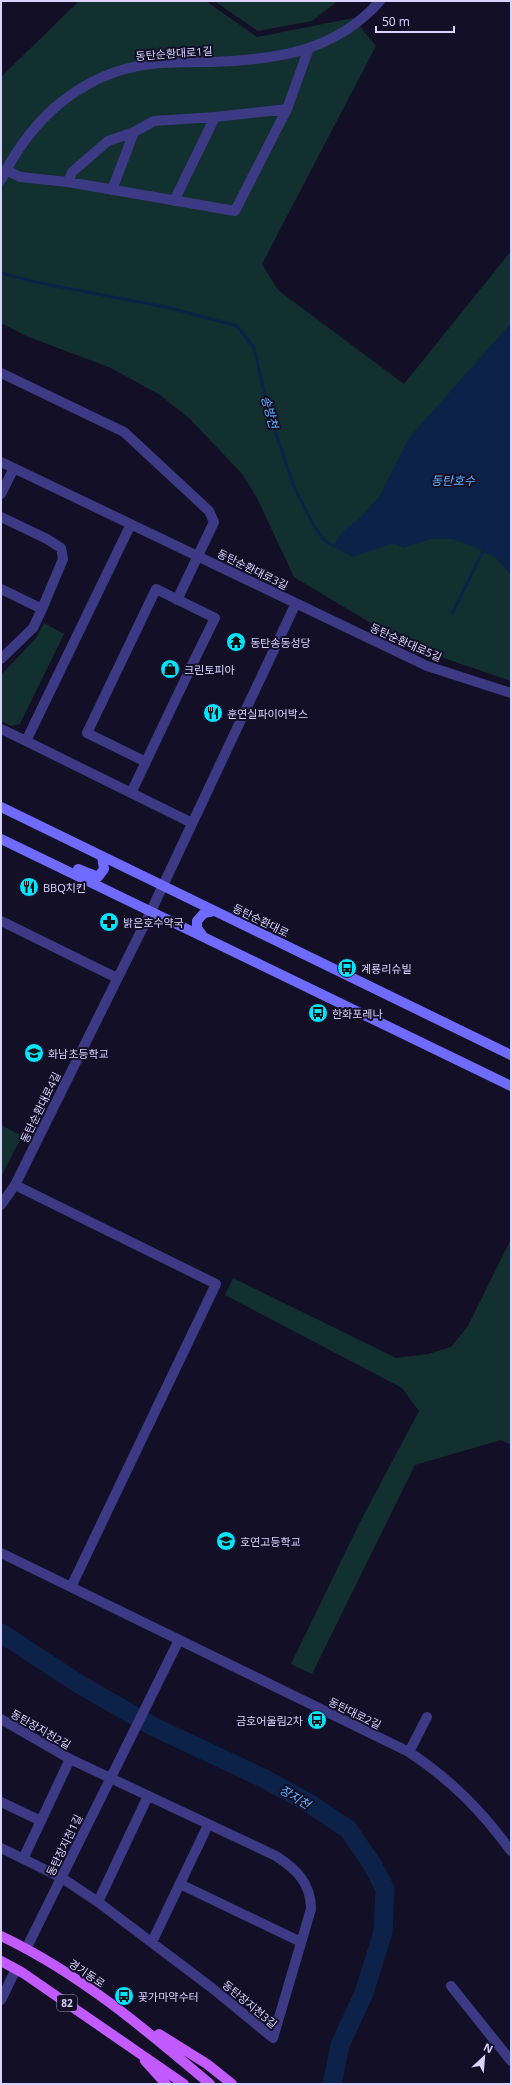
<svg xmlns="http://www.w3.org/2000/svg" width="512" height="2085" font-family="'Open Sans','Noto Sans KR',sans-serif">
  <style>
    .green { fill: #12302f }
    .water { fill: #0c2248 }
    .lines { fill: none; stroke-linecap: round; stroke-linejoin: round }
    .stream { stroke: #0c2248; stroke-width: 3 }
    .river { stroke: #0c2248; stroke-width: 19 }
    .minor { stroke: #3d3a85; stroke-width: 10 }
    .tertiary { stroke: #3d3a85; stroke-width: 10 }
    .secondary { stroke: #6f6bff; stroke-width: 10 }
    .primary { stroke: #c25bff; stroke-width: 10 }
    .labels { text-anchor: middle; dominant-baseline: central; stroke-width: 4; stroke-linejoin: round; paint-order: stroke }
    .shield { fill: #130f26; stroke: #9e99be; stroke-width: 1 }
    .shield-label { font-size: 10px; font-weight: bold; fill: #d9d4ff }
    .street-label { font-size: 11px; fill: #d9d4ff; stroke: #130f26 }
    .poi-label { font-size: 11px; fill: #d9d4ff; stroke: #130f26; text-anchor: start }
    .water-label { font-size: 12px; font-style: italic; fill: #62b6ff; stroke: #130f26 }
  </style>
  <rect width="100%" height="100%" fill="#130f26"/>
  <path class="green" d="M79,1H206L257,37L353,18L376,46L262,264L278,290L404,384L511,251V681L409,646L294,577L257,498L243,475L190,419L160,395L111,368L26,336L1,323V77Z
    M214,1H338L312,21L258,31Z
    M44,623L64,634L20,724L11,726L1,721V675L36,638Z
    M1,1125L22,1136L1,1177Z
    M511,1239V1445L501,1440L415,1465L312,1674L291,1664L359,1524L419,1411L402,1388L225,1295L233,1278L396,1358L428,1354L451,1347L468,1326Z"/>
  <path class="water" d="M511,323V575L496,558L474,547L452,539H430L404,548L394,543L352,557L333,546L344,530L358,520L379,497L409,438Z"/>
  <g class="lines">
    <path class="stream" d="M1,273L40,283L170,308L237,326L254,348L270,416L294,487L313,524L323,539L333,546L336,545
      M452,614L483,551"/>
    <path class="river" d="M1,1633L79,1684L152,1726L265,1779L307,1802L348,1829L372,1864L385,1889L383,1932L364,1993L340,2045L332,2084"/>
    <path class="minor" d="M6,170L20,177L68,182L235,211L287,109L309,48
      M1,180C31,119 81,73 150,64C170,62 191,62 211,62C275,60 335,52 380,1
      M68,182L72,172L108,141L134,132
      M112,190L134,132L154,121L215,117
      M174,201L215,117L287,109
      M1,373L124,432L209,511L214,522L177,600
      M1,462L427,666L511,693
      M1,494L14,468
      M1,517L47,539L61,548L63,559L42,609
      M1,589L42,609L33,628L1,659
      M1,729L26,741L131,524
      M26,741L192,823
      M131,793C159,735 186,676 215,618L156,589L87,733L146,762
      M151,911L296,603
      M1,921L117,978
      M15,1185L216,1284L71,1587
      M1,1553L409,1752C451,1780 481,1810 511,1851
      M1,1719L70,1759L276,1856C296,1869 311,1883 311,1909L273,2038L212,1988L98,1902L62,1878L1,1848
      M409,1752L427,1717
      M1,1802L41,1821
      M23,1859L70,1759
      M180,1884L301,1942
      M98,1902L148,1796
      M152,1942L208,1825
      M26,1949L179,1640
      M451,1986L511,2061
      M1,2000L16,1969"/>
    <path class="tertiary" d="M1,1205L15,1185L151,911"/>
    <path class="secondary" d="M1,807L511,1055
      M1,839L511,1086
      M78,869L98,877L104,869L102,856
      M202,935L197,928V921L204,913L214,911"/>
    <path class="primary" d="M1,1936C79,1973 145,2029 210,2084
      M1,1961L23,1973L184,2084
      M159,2034L207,2064L232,2084
      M145,2061L166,2084"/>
  </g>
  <defs>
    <symbol id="temple-disc" viewBox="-11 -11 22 22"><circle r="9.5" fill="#00e5ff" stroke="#130f26"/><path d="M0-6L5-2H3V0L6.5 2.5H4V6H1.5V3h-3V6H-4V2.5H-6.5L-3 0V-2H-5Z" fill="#111"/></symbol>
    <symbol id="shop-disc" viewBox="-11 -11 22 22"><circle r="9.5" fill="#00e5ff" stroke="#130f26"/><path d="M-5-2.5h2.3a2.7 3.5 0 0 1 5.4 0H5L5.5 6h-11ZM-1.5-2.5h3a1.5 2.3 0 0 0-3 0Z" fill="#111"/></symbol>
    <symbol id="restaurant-disc" viewBox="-11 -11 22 22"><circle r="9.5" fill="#00e5ff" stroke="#130f26"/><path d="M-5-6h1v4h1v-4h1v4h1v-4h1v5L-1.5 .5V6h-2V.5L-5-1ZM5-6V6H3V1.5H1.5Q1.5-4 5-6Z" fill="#111"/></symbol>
    <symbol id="pharmacy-disc" viewBox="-11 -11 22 22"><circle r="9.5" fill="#00e5ff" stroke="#130f26"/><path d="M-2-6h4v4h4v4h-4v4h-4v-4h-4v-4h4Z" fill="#111"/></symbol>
    <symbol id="bus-disc" viewBox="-11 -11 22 22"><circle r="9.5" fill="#00e5ff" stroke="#130f26"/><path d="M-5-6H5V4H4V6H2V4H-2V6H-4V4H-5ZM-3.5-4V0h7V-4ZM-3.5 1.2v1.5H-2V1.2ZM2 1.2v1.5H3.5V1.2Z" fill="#111"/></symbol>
    <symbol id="school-disc" viewBox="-11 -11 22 22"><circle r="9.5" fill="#00e5ff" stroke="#130f26"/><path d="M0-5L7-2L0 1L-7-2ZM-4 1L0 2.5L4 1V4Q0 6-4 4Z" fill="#111"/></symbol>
  </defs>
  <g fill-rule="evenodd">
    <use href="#temple-disc" x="225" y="631" width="22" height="22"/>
    <use href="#shop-disc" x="159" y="658" width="22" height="22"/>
    <use href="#restaurant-disc" x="202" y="702" width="22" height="22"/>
    <use href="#restaurant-disc" x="18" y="876" width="22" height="22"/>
    <use href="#pharmacy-disc" x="98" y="911" width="22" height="22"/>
    <use href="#bus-disc" x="336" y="957" width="22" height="22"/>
    <use href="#bus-disc" x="307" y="1002" width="22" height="22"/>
    <use href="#school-disc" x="23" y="1042" width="22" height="22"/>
    <use href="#school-disc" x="215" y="1530" width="22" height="22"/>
    <use href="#bus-disc" x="306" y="1709" width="22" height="22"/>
    <use href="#bus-disc" x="113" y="1985" width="22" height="22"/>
  </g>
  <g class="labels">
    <rect class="shield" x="57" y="1995" width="20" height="16" rx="3"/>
    <g class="shield-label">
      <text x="67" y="2003">82</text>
    </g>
    <g class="street-label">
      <text transform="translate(174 53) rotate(-4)">동탄순환대로1길</text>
      <text transform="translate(253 569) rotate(26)">동탄순환대로3길</text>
      <text transform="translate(406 642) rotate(24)">동탄순환대로5길</text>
      <text transform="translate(261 920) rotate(26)">동탄순환대로</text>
      <text transform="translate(40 1107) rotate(-64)">동탄순환대로4길</text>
      <text transform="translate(355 1713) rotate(26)">동탄대로2길</text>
      <text transform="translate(41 1729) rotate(30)">동탄장지천2길</text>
      <text transform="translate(64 1845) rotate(-64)">동탄장지천1길</text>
      <text transform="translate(87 1973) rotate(34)">경기동로</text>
      <text transform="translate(250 2004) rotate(40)">동탄장지천3길</text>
    </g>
    <g class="poi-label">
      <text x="250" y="642">동탄송동성당</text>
      <text x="184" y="669">크린토피아</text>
      <text x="227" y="713">훈연실파이어박스</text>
      <text x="43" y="887">BBQ치킨</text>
      <text x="123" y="922">밝은호수약국</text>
      <text x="361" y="968">계룡리슈빌</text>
      <text x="332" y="1013">한화포레나</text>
      <text x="48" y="1053">화남초등학교</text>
      <text x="240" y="1541">호연고등학교</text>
      <text x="303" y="1720" text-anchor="end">금호어울림2차</text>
      <text x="138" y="1996">꽃가마약수터</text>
    </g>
    <g class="water-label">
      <text transform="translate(270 412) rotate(75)">송방천</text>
      <text x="453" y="480">동탄호수</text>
      <text transform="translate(295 1797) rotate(31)">장지천</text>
    </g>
  </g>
  <rect width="512" height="2085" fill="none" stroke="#d9d4ff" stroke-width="4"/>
  <g transform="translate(484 2057) rotate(26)" stroke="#130f26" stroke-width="3" paint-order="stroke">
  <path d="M0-3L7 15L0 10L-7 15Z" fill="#d9d4ff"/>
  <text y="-6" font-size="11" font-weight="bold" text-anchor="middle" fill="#d9d4ff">N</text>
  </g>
  <path d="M376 26v6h78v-6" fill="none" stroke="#d9d4ff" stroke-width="2"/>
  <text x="382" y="26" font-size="12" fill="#d9d4ff" stroke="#130f26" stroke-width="3" paint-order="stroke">50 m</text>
</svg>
